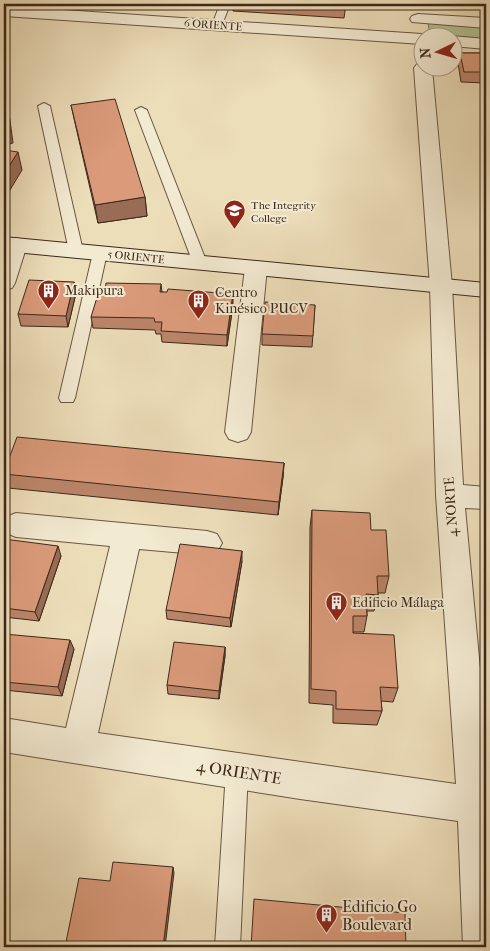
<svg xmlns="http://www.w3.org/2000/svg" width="490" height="951" font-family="'IM FELL French Canon',serif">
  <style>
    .green { fill: #b3c294; stroke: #787557 }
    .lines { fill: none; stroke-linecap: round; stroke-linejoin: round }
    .lane-casing { stroke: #695642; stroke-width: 2 }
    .street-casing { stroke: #695642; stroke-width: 2 }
    .secondary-casing { stroke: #3d281a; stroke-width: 2 }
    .lane { fill: #f3ead2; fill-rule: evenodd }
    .street { fill: #f3ead2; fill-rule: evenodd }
    .secondary { fill: #f3ead2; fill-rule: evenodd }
    .wall { fill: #bc856a; stroke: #3d281a }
    .shaded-wall { fill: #996c56; stroke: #3d281a }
    .building { fill: #db9b7b; stroke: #3d281a }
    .labels { text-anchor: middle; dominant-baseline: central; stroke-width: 4; stroke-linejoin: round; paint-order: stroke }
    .far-street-label { font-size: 11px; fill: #3d281a; stroke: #f3ead2 }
    .far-poi-label { font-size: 11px; fill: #3d281a; stroke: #f3ead2; text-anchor: start }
    .poi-label { font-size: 14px; fill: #3d281a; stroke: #f3ead2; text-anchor: start }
    .street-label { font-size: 14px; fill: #3d281a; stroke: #f3ead2 }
    .near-street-label { font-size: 16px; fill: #3d281a; stroke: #f3ead2 }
    .near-poi-label { font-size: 16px; fill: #3d281a; stroke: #f3ead2; text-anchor: start }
  </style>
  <rect width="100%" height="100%" fill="#eddeba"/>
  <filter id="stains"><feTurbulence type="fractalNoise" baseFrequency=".004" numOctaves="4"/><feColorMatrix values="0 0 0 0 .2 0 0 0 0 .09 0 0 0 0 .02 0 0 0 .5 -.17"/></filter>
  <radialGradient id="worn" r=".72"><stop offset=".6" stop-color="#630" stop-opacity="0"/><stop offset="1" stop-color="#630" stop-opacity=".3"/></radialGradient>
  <path class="green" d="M428,22L486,26V41L430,37Z"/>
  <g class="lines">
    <defs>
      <path id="lane" d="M220,4H230L222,25L217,28L212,25Z
        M44,103L50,106L83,251L76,255L69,251L38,106Z
        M141,107L147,110L207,263L205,266H195L193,263L135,110Z
        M100,249L107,253L75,398L73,402H61L59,398L93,253Z
        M237,760L245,763L248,771L240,947H215L226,771L229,763Z"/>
      <path id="street" d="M4,6L422,34L429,38H422V44L4,16Z
        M418,14L486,18V28L412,22L410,19L412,16Z
        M452,36L486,39V49L452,46V38H446Z
        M422,63V68H432L452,286L463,485L486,487V509L465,508L486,733V947H463L458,821L300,799L4,752V718L66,728L110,546L16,537L6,533L4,521L6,517L16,513L207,531L217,534L222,543L217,552L207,555L139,549L98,733L456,784L436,495L430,286L414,68L417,64Z
        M16,238L24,240L27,245L15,283L12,288L4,290V249L8,240Z
        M256,261L264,263L267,268L251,432L247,439L238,442L229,439L225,432L245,268L248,263Z"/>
      <path id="secondary" d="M4,237L486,283V297L4,251Z"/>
    </defs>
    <use href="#lane" class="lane-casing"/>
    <use href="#street" class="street-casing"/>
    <use href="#secondary" class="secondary-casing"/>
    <use href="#lane" class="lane"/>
    <use href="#street" class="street"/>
    <use href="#secondary" class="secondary"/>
  </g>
  <path class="wall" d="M233,4H346L344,18L233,11Z
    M460,53H486V83L461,82L458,63Z
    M71,105L145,197L147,216L98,223L75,123Z
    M161,284L162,292L233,305L227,346L162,342L161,334H156L155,330L93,328L91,317Z
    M76,293L68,327L21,326L18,314Z
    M315,305L312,347L262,345V334Z
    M486,420V447L484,427Z
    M284,463L283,477L278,515L8,488L4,476V472Z
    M312,510L389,576L385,593H378V595L374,611H367V616L364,632H353V633L398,688L393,702L381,701L382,711L377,725L333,723V705L309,703L310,527Z
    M4,539L61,556L39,621L4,617Z
    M242,561L231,627L167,619L166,610Z
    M4,634L74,649L62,696L4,690Z
    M225,647V656L219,699L168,694L167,685Z"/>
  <path class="shaded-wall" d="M6,95L8,106L13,143L4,145Z
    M18,152L22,170L4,200V174Z
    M145,197L147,216L98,223L95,205Z
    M74,282L76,293L68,327L66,316Z
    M233,294V305L227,346V335Z
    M284,463L283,477L278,515L279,502Z
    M58,546L61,556L39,621L35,612Z
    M242,551V561L231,627L230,618Z
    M70,640L74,649L62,696L58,687Z
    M225,647V656L219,699V691Z
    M173,867L174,873L165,947H163Z"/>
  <path class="building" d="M284,4H346L345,8Z
    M460,53H486V72H464Z
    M4,95H6L10,132L4,133Z
    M115,99L145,197L95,205L71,105Z
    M4,150L18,152L4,174Z
    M29,280L74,282L66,316L18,314Z
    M106,283L161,284L160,292H167L168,289L233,294L227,335L161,331L162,322H155L154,318L91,317L99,291H105Z
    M265,302L315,305L313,336L262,334Z
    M17,437L284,463L279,502L4,474V472Z
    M312,510L370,513L371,530H386L389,576H377L378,595L366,594L367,616H353V633L394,635L398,688L380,687L382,711L336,709V691L311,689Z
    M4,539L58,546L35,612L4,608Z
    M180,544L242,551L230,618L166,610Z
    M4,634L70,640L58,687L4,682Z
    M174,642L225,647L219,691L167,685Z
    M113,862L173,867L163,947H65L79,878L110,881Z
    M254,899L405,913L406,947H251Z"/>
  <defs>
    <symbol id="school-pin" viewBox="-11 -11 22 30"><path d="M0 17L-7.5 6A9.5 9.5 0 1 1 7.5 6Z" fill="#8f2418" stroke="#f3ead2"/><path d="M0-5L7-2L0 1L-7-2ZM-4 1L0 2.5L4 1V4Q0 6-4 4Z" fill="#fff"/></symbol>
    <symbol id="building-pin" viewBox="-11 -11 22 30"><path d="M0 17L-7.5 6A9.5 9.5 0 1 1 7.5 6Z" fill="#8f2418" stroke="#f3ead2"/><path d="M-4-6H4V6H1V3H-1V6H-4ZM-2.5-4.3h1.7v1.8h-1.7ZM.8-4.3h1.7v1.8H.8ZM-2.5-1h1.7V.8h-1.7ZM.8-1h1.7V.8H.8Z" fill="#fff"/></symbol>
  </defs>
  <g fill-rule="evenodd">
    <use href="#school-pin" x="222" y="198" width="25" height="34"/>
    <use href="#building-pin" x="36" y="278" width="25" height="34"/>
    <use href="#building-pin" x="186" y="288" width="25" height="34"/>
    <use href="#building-pin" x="324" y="590" width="25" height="34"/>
    <use href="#building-pin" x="314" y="902" width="25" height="34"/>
  </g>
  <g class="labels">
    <g class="far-street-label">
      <text transform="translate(213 25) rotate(4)">6 ORIENTE</text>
      <text transform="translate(136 257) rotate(6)">5 ORIENTE</text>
    </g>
    <g class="far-poi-label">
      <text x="251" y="205">The Integrity<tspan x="251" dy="13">College</tspan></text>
    </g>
    <g class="poi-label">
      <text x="65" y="290">Makipura</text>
      <text x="215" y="292">Centro<tspan x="215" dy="16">Kinésico PUCV</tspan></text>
      <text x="352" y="602">Edificio Málaga</text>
    </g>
    <g class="street-label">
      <text transform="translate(451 507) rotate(-94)">4 NORTE</text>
    </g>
    <g class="near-street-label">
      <text transform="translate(239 772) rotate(9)">4 ORIENTE</text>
    </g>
    <g class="near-poi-label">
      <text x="342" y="906">Edificio Go<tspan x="342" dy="18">Boulevard</tspan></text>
    </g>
  </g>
  <rect width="490" height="951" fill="none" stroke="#eddeba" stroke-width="20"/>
  <rect x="5" y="5" width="480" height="941" fill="none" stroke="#3d281a" stroke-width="2.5"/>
  <rect x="10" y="10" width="470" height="931" fill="none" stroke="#3d281a"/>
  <g transform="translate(438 52) rotate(265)"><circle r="24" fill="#f3ead2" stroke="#aa9c88"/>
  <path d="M0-4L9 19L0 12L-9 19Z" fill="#8f2418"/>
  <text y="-8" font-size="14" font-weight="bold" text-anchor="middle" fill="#3d281a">N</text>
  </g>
  <rect width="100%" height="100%" filter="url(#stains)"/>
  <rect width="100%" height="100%" fill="url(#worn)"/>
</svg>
